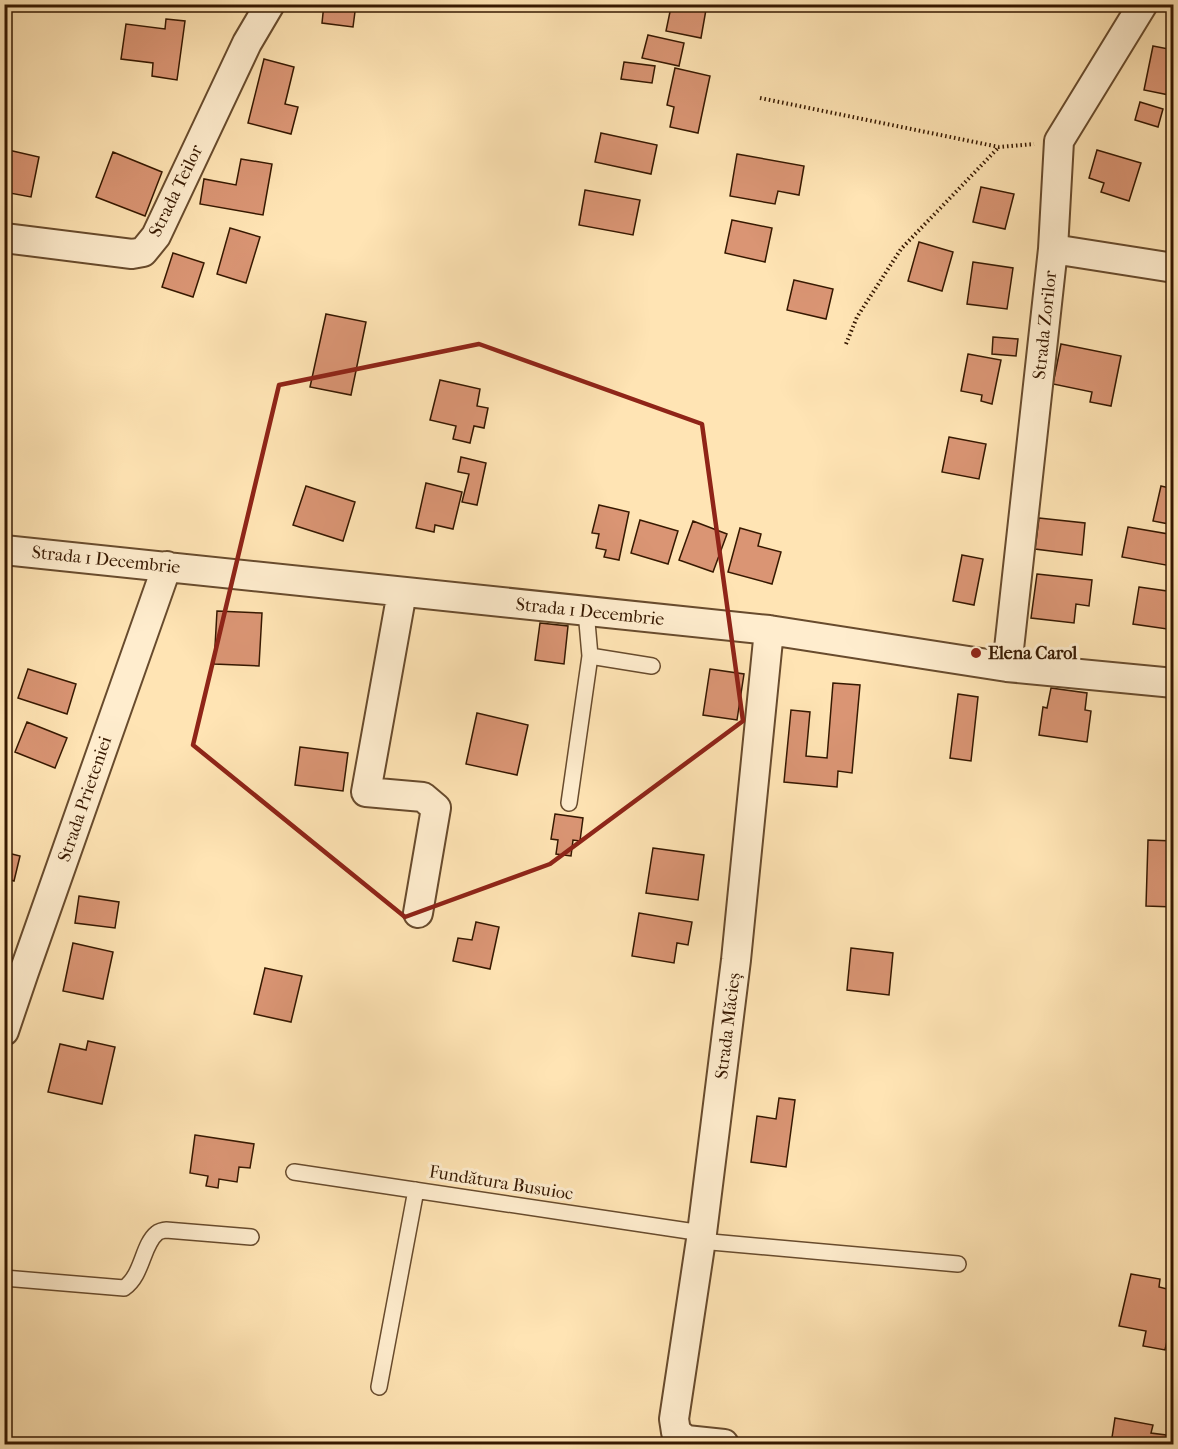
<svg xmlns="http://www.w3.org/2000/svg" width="1178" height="1449" font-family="'IM FELL French Canon',serif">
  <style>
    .building { fill: #da9574; stroke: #361800; stroke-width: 1.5 }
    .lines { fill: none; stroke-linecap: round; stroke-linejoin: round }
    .lane-casing { stroke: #684b2d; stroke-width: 18 }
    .street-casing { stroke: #684b2d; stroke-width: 32 }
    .path { stroke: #361800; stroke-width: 4; stroke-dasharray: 1.5 3; stroke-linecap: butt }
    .lane { stroke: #ffedce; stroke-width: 15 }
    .street { stroke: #ffedce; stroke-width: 28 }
    .marked { fill: none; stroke: #8f2418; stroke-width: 4.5; stroke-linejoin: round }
    .poi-dot { fill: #8f2418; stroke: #ffedce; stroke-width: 2 }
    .labels { text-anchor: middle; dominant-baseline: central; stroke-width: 6; stroke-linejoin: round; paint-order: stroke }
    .street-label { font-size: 18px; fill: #361800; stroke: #ffedce }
    .poi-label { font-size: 18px; font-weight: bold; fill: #361800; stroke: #ffedce; text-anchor: start }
  </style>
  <rect width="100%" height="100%" fill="#ffe4b4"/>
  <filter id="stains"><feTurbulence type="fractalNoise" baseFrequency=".00333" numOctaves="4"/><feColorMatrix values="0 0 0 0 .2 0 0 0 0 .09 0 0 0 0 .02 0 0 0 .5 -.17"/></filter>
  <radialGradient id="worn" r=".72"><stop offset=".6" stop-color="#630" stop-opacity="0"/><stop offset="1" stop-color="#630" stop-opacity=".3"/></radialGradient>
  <path class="building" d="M324,4H356L353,27L322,23Z
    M680,4H707L701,38L666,31L671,7L679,9Z
    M166,19L185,21L177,80L152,76L153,63L121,59L126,24L165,29Z
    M648,35L684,43L679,66L642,58Z
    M1153,46L1174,50V96L1144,90Z
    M264,59L294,67L285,104L298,107L291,134L248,123Z
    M624,62L655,66L652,83L621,79Z
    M675,68L710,76L698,133L670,127L674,107L667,105Z
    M1140,102L1163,109L1158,127L1135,120Z
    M601,133L657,145L651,174L595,162Z
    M4,149L39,157L31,197L4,192Z
    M1097,150L1141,163L1129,201L1101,192L1104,183L1089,178Z
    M113,152L162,172L145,216L96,197Z
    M737,154L804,166L799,195L778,191L775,204L730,196Z
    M241,159L272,164L263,215L200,204L204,179L236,185Z
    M981,187L1014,194L1005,229L973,222Z
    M585,190L640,200L633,235L579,225Z
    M732,220L772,228L765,262L725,253Z
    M230,228L260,237L246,283L217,274Z
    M919,242L953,252L942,291L908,281Z
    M173,253L204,263L193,297L162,287Z
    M973,262L1013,268L1007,309L967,304Z
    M794,280L833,289L826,319L787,310Z
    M326,314L366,322L351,395L310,387Z
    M993,337L1018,339L1016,356L992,354Z
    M1061,344L1121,356L1111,406L1090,402L1092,392L1053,384Z
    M968,354L1001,360L992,404L981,401L982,395L961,391Z
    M440,380L480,389L477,406L488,408L484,428L474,426L470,443L453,439L456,426L430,420Z
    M949,437L986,444L979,479L942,472Z
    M461,457L486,463L477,505L462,502L469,474L458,472Z
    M426,483L462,492L453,529L435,525L434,532L416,528Z
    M306,486L355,502L343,541L293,525Z
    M1161,486L1174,489V525L1153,521Z
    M599,505L629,512L619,560L604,557L606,550L596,548L599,534L592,533Z
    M1039,518L1085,523L1082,555L1035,549Z
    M640,520L678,531L668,564L631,553Z
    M693,521L727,534L713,572L679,560Z
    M1128,527L1174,535V551L1171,566L1122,557Z
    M740,528L761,534L758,546L781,552L772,584L728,572Z
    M962,555L983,559L974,605L953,601Z
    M1037,574L1092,580L1089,606L1076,604L1074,623L1031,618Z
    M1139,587L1174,592V630L1133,624Z
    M217,611L262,613L259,666L214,664Z
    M540,623L568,626L564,664L535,660Z
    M28,669L76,684L67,714L18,698Z
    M710,669L744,674L737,720L703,715Z
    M833,683L860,685L852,773L838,771L837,787L784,782L791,710L810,712L806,756L827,758Z
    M1051,688L1087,693L1085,710L1091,711L1087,742L1039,735L1043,707L1047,708Z
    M958,694L978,697L971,761L950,758Z
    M477,713L528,725L517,775L466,764Z
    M27,722L67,738L55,768L15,752Z
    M300,747L348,753L343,791L295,785Z
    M555,814L583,818L580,841L573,840L571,856L556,854L558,840L551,839Z
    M1148,840L1174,841V907L1146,906Z
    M653,848L704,855L698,900L646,893Z
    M4,852L20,856L14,881L4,878Z
    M79,896L119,902L115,928L75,923Z
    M639,913L692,922L688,945L677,943L674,963L632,956Z
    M476,922L499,927L490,969L453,961L458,938L472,940Z
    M73,943L113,952L103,999L63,991Z
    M851,948L893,953L889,995L847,990Z
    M265,968L302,976L291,1022L254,1014Z
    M88,1041L115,1047L102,1104L48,1092L60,1044L86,1050Z
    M779,1098L795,1100L786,1167L751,1162L757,1116L776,1119Z
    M195,1135L254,1144L250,1168L239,1167L237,1182L219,1179L218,1188L206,1186L208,1176L190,1173Z
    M1131,1274L1160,1279L1159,1287L1171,1290L1169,1301L1174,1302V1329L1170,1328L1165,1350L1143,1346L1146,1331L1119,1326Z
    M1115,1418L1153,1425L1151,1433L1166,1435L1164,1444H1111Z"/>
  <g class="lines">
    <defs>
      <path id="lane" d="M590,656L652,666
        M569,803L590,656L586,611
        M4,969L24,972
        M294,1172L702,1233
        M700,1241L958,1264
        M4,1278L124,1288C143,1275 142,1245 157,1233C158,1232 163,1230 166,1230L251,1237
        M379,1387L416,1190"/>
      <path id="street" d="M4,238L132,254L143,252L156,236L247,43L270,4
        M1053,249L1174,268
        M4,550L769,630L1007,667L1174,683
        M402,592L366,792L423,797L436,808L418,913
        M1007,667L1053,249L1059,141L1143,4
        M4,1031L24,972L167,566
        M724,1444L686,1440L676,1432L674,1419L702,1233L736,960L769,630"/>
    </defs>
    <use href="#lane" class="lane-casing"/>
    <use href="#street" class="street-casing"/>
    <path class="path" d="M760,98L999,147L1034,144
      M846,344L857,317L901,249L998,148"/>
    <use href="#lane" class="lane"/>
    <use href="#street" class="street"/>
  </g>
  <path class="marked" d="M479,344L702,424L743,721L550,864L405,917L193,745L279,385Z"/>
  <circle class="poi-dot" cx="976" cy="653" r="6"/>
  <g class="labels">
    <g class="street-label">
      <text transform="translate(176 191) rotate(-64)">Strada Teilor</text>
      <text transform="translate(1045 325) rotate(-84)">Strada Zorilor</text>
      <text transform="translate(106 560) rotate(6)">Strada 1 Decembrie</text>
      <text transform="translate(590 612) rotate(6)">Strada 1 Decembrie</text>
      <text transform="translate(85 799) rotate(-71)">Strada Prieteniei</text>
      <text transform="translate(728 1026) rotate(-83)">Strada Măcieș</text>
      <text transform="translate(501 1183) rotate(9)">Fundătura Busuioc</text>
    </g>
    <g class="poi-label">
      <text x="988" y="653">Elena Carol</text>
    </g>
  </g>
  <rect width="1178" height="1449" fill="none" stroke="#ffe4b4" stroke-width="24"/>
  <rect x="6" y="6" width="1166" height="1437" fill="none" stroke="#361800" stroke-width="3"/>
  <rect x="12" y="12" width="1154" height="1425" fill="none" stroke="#361800" stroke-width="1.5"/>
  <rect width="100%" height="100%" filter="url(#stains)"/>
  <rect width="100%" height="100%" fill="url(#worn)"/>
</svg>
